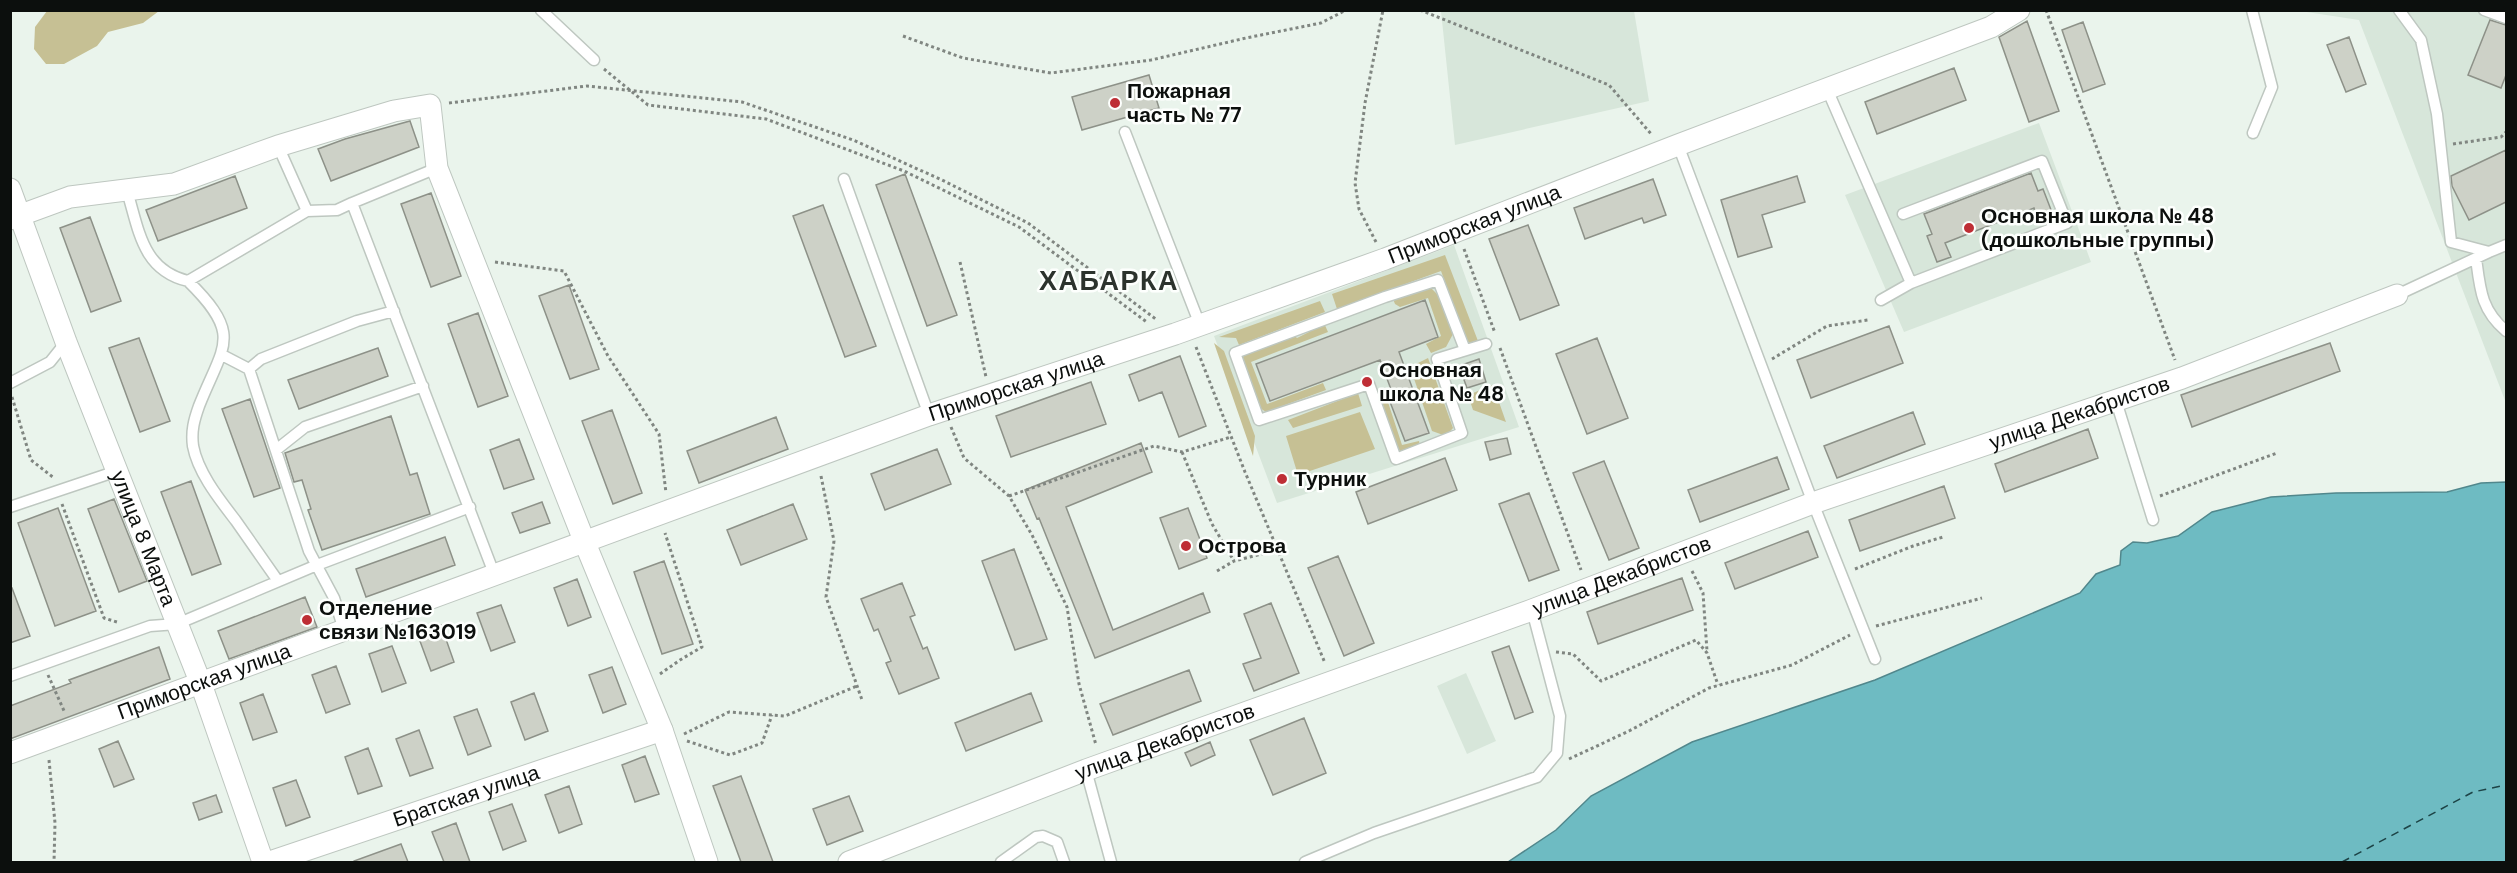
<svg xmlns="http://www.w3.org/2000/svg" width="2517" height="873" font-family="'DM Sans',sans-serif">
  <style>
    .built { fill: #d7e6da }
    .green { fill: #c6c094 }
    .water { fill: #6ebbc2; stroke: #51878c; stroke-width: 1.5 }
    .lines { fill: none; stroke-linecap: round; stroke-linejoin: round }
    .ferry { stroke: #1d4346; stroke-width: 1.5; stroke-dasharray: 8 6; stroke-linecap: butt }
    .building { fill: #cdd1c7; stroke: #8d9188; stroke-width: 1.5 }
    .service-casing { stroke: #bec7c0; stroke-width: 13 }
    .minor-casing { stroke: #bec7c0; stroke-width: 23 }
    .path { stroke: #808681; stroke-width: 3; stroke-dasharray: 3 3; stroke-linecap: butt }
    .service { stroke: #fff; stroke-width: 10 }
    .minor { stroke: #fff; stroke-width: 21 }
    .poi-dot { fill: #be2e35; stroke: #fdfffd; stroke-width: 2 }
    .labels { text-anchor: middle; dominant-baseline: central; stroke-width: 5; stroke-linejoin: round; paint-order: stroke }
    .poi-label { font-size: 21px; font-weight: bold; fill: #0c0f0d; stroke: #fdfffd; text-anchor: start }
    .street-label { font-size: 21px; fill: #0c0f0d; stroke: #fdfffd }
    .district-label { font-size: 27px; font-weight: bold; letter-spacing: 1.5px; fill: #2c332d; stroke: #fdfffd }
  </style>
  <rect width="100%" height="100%" fill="#eaf4ec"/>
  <path class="built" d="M1441,11H1634L1649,101L1455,145Z
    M2300,11H2506V403L2359,20Z
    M2039,123L2091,262L1904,332L1845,195Z
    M1454,245L1519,427L1277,503L1214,336Z
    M1466,673L1496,741L1467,754L1437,686Z"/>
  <path class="green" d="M47,11V10L159,11L143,23L108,32L97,46L64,64H46L34,49L35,27Z
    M1445,255L1478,341L1468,344L1441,271L1337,309L1332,294Z
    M1421,288H1431L1439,296L1453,334L1446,347L1431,353L1426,344L1441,336L1428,298L1400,307L1395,304L1393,299Z
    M1320,301L1325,312L1239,345L1236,338L1219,337Z
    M1324,323L1328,332L1251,362L1267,404L1323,383L1326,390L1266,412L1257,406L1242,359L1245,353L1294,335L1297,338L1309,332V327Z
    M1214,343L1224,351L1255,436L1253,456Z
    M1428,358L1453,428L1446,436L1432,431L1410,367Z
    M1493,385L1506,422L1473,410L1468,395Z
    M1358,393L1362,406L1293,428L1288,420Z
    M1386,396L1402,445L1419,441L1420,447L1403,452L1395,449L1379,398Z
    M1360,412L1375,449L1298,475L1286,436Z"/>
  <path class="water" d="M2506,482V862H1508L1556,830L1591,796L1692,742L1875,680L2080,593L2096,574L2120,565L2121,551L2133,542L2147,543L2178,536L2212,512L2271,497L2336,493L2447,492L2481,483Z"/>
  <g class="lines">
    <path class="ferry" d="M2342,862L2473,792L2506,785"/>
  </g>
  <path class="building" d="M2490,20L2506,25V75L2501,88L2468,75Z
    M2027,21L2059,111L2029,122L1999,37Z
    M2083,22L2105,84L2083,92L2062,30Z
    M2349,37L2366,84L2346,92L2327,45Z
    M1954,68L1966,100L1877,134L1865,102Z
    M1149,75L1159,108L1082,130L1072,97Z
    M410,121L419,147L331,181L318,149L345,139Z
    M2506,150V202L2469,220L2452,186L2451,176Z
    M2031,173L2038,191L2043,189L2053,215L2038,221L2034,208L1945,243L1951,257L1937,262L1927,236L1932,234L1924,214Z
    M905,174L957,315L927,326L876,185Z
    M235,176L247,208L158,241L146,210Z
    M1797,176L1805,202L1762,215L1772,247L1738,257L1721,200Z
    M1653,179L1666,215L1644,223L1642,218L1585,239L1574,208Z
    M431,193L461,276L431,287L401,204Z
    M823,205L876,346L845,357L793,216Z
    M90,217L121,301L91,312L60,228Z
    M1528,225L1559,305L1520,320L1489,239Z
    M569,285L599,369L570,379L539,296Z
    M1425,300L1438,337L1399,352L1429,433L1405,441L1387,394L1392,392L1380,360L1270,401L1256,364Z
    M478,313L508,396L478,407L448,324Z
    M1889,326L1903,363L1811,398L1797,360Z
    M139,338L170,421L140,432L109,348Z
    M1597,338L1628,418L1587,434L1556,354Z
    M2330,343L2340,371L2192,427L2181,395Z
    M378,348L388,376L299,409L288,380Z
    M1180,356L1206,426L1179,437L1162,392L1139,401L1129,375Z
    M1479,359L1486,382L1467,388L1459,366Z
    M1091,382L1106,424L1011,457L996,416Z
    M250,399L280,488L254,497L222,409Z
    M612,410L642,493L613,504L582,421Z
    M1913,412L1925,444L1837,478L1824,446Z
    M391,416L410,475L417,473L430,514L322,550L308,510L311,509L302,480L294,482L285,453Z
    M776,417L788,449L699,483L687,451Z
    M2088,429L2098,458L2005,492L1995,464Z
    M1507,438L1511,454L1490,460L1485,442Z
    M519,439L534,479L504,489L490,450Z
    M1141,443L1152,472L1066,507L1113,630L1203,593L1210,612L1095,658L1039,518L1037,519L1025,490Z
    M937,449L951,484L885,510L871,474Z
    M1777,457L1789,489L1700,522L1688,490Z
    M1445,458L1457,490L1368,524L1356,492Z
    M1604,461L1639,548L1609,560L1573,473Z
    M191,481L221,564L192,575L161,492Z
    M1944,486L1955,518L1860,551L1849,520Z
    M1529,493L1559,570L1529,581L1499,504Z
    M114,499L147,581L119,592L88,509Z
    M542,502L550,523L520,533L512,513Z
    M793,504L807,539L741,565L727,530Z
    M58,508L96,611L55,626L18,523Z
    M1188,508L1207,558L1179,569L1160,518Z
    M1808,531L1818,557L1735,589L1725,563Z
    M445,537L455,565L366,597L356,569Z
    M1014,549L1047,639L1015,650L982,561Z
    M1338,556L1374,643L1344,656L1308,568Z
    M664,561L693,644L662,654L634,572Z
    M1682,578L1693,610L1598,644L1587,612Z
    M577,579L591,617L568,626L554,588Z
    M902,583L915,615L910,617L923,649L927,647L939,678L899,694L886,663L891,661L878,629L874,631L861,599Z
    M12,588L30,636L10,643V589Z
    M305,597L317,627L229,659L218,631Z
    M1271,603L1299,673L1254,691L1243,664L1261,658L1244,614Z
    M501,605L515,642L491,651L477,613Z
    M441,625L454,662L431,671L417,633Z
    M392,646L406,683L382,692L369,654Z
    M1509,646L1533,712L1515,719L1492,652Z
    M159,647L170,679L10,739V706L71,683L69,680Z
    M336,666L350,704L326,713L312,675Z
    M612,667L626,704L603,713L589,675Z
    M1189,670L1201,701L1113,735L1100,704Z
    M534,693L548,731L525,740L511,702Z
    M1031,693L1042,721L966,751L955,723Z
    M263,694L277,732L253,740L240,703Z
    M477,709L491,746L468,755L454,717Z
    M1304,718L1326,773L1273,795L1250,740Z
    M419,730L433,768L410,776L396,739Z
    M118,741L134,779L114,787L99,749Z
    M1210,742L1215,755L1191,766L1185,753Z
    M368,748L382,786L358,794L345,757Z
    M645,756L659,794L635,802L622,765Z
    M741,776L773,862H741L713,786Z
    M296,780L310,817L286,826L273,788Z
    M569,786L582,824L559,833L545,795Z
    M216,795L222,812L199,820L193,803Z
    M849,796L863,831L827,845L813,809Z
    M512,804L526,841L503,850L489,812Z
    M456,823L470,862H444L432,832Z
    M401,844L408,862H354V861Z"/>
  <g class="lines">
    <defs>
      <path id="service" d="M541,10L594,60
        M2252,10L2272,87L2253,133
        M2399,10L2421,40L2437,114L2451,242L2489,252L2506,245
        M2484,10L2506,18
        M1827,89L1911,283
        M1125,132L1200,325
        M1678,145L1813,503L1875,659
        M278,146L307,211
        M437,168L352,203L495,576
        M844,179L929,415
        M127,191C139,230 142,270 188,281L307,211L337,210L352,203
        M2476,258C2480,289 2481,310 2506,331
        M188,281C244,336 223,345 199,406C194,420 191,431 193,446C198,473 220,500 236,521C250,541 264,561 278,581
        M2397,295L2489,252
        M1881,300L1911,283L2067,223L2042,161L1903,214
        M1465,350L1438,280L1385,297L1235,353L1259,420L1369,384L1396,459L1462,433L1437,359L1486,344
        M222,355L249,369
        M10,383L50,362L66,342
        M2116,401L2153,520
        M276,450L305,427L423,386
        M10,507L117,471
        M344,630L334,598L309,551L249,369L261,359L357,321L394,311
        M10,676L150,626L177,624L317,565L470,507
        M1086,770L1111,862
        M1001,862L1036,837L1043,836L1057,842L1064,862
        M1305,862L1374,833L1537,777L1557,753L1560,716L1532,610"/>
      <g id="minor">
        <path id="s1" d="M10,189L66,342L201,684L263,862"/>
        <path d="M10,219L70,197L174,184L278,146L394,111L430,105L437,168L585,543L662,730L707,862"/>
        <path id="s2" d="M10,753L929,415L1175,334L1385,259L1678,145L1991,27L2019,10"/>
        <path id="s3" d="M270,862L662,730"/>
        <path id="s4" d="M849,862L1086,770L1532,610L1813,503L2182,378L2397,295"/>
      </g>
    </defs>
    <use href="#service" class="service-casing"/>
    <use href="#minor" class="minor-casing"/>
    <path class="path" d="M1420,10L1609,85L1652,135
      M2046,10L2175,360
      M903,36L963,58L1051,73L1151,60L1246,38L1321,23L1346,10
      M604,69L648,105L766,119L904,171L1019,227L1148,323
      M449,103L587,86L742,102L853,140L942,180L1028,223L1157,320
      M2453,144L2501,137L2506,132
      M1376,242L1359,209L1355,183L1365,103L1383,10
      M1464,249L1495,333
      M495,262L564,271L608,356L659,434L666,493
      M960,262L986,377
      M1196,347L1245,472L1325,663
      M1500,348L1581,570
      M1772,359L1827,326L1868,320
      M12,397L31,460L54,478
      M951,427L964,458L1009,496L1032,535L1067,607L1079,684L1096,745
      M1182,452L1212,524L1234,561
      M821,476L834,541L826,597L862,700
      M1009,496L1154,446L1182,452L1231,437
      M2160,496L2277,453
      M62,504L104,618L117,622
      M1855,569L1913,546L1943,537
      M1217,571L1234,561L1277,550
      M1692,571L1703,593L1707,651
      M1876,626L1982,598
      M1556,652L1573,654L1601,681L1696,640L1707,653L1718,685
      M660,674L680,660L702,647L665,533
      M48,675L65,713
      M684,734L729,712L785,716L857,686
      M687,741L730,755L762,743L772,715
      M1569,759L1629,731L1709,688L1792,665L1850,635
      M49,760L55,823L54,862"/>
    <use href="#service" class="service"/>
    <use href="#minor" class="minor"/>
  </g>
  <g class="poi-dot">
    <circle cx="1115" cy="103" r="6"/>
    <circle cx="1969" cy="228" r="6"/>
    <circle cx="1367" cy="382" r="6"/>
    <circle cx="1282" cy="479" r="6"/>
    <circle cx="1186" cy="546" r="6"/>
    <circle cx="307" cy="620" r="6"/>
  </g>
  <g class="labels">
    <g class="poi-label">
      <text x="1127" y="91">Пожарная<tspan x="1127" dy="24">часть № 77</tspan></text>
      <text x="1981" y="216">Основная школа № 48<tspan x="1981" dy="24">(дошкольные группы)</tspan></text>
      <text x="1379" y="370">Основная<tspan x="1379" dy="24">школа № 48</tspan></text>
      <text x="1294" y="479">Турник</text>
      <text x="1198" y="546">Острова</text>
      <text x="319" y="608">Отделение<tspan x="319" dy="24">связи №163019</tspan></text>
    </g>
    <g class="street-label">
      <text stroke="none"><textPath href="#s2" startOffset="1557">Приморская улица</textPath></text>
      <text stroke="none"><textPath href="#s2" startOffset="1071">Приморская улица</textPath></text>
      <text stroke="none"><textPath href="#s4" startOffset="1310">улица Декабристов</textPath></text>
      <text stroke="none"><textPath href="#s1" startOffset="374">улица 8 Марта</textPath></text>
      <text stroke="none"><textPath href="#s4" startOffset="824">улица Декабристов</textPath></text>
      <text stroke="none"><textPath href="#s2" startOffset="207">Приморская улица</textPath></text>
      <text stroke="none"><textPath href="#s4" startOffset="338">улица Декабристов</textPath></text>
      <text stroke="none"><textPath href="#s3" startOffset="207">Братская улица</textPath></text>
    </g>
    <g class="district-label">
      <text x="1109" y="280">ХАБАРКА</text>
    </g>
  </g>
  <rect width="2517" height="873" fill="none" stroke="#0c0f0d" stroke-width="24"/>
</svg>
